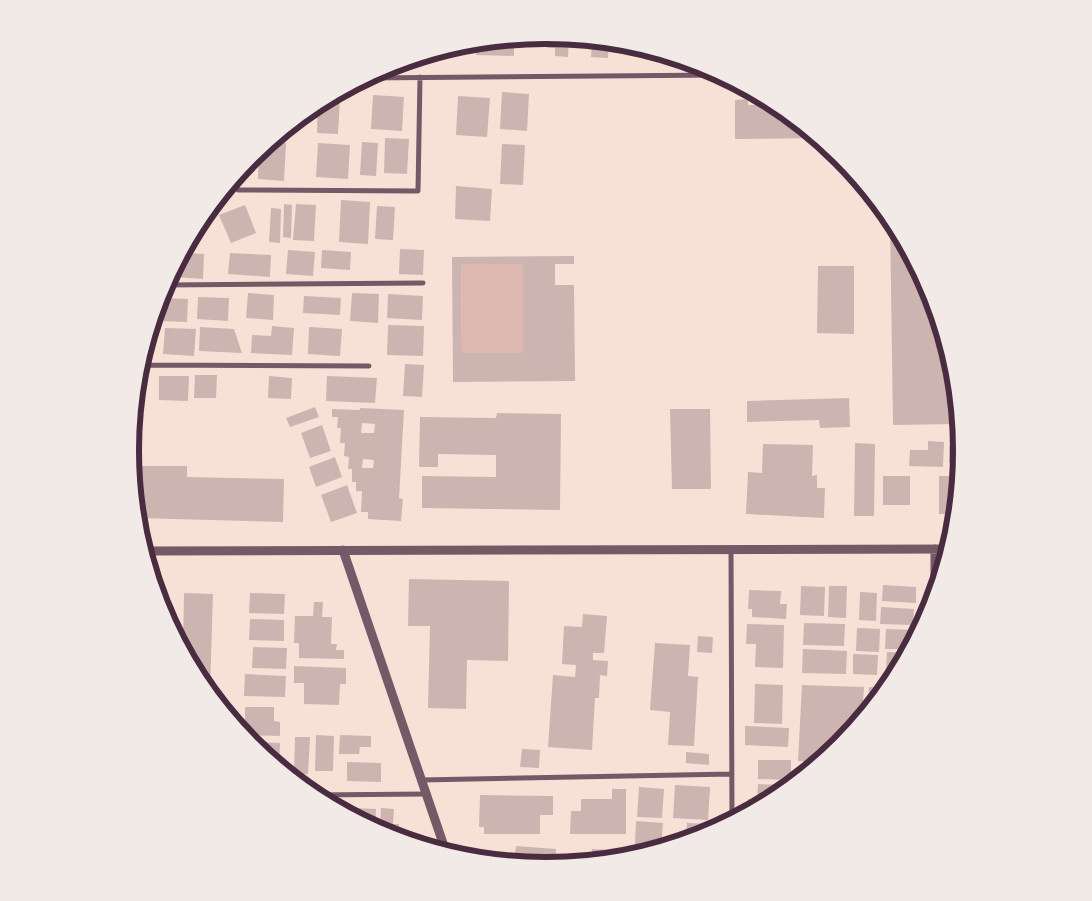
<svg xmlns="http://www.w3.org/2000/svg" width="1092" height="901" font-family="'Space Grotesk',sans-serif">
  <style>
    .water { fill: #dcb8b0 }
    .building { fill: #ccb4b1; fill-rule: evenodd }
    .lines { fill: none; stroke-linecap: round; stroke-linejoin: round }
    .minor { stroke: #755966; stroke-width: 5 }
    .tertiary { stroke: #755966; stroke-width: 9 }
    .rim { fill: none; stroke: #4a2c40; stroke-width: 6 }
  </style>
  <rect width="100%" height="100%" fill="#f7e1d7"/>
  <path class="water" d="M461,264H523V353H462Z"/>
  <path class="building" d="M547,35L569,37L568,57L555,56V48H547Z
    M514,38V56L476,55L477,42Z
    M592,43L609,44L608,58L591,57Z
    M628,43L643,48V54L628,53Z
    M502,92L529,94L527,131L500,129Z
    M373,95L404,97L402,131L371,129Z
    M458,96L490,98L487,137L456,135Z
    M329,97L340,98L338,134L317,133L318,103Z
    M748,99V105H777L818,138L735,139V100Z
    M385,138L409,139L407,174L384,173Z
    M270,142L286,143L284,181L258,179L259,151Z
    M362,142L378,143L376,176L360,175Z
    M318,143L350,145L348,179L316,177Z
    M502,144L525,145L523,185L500,184Z
    M456,186L492,189L490,221L455,219Z
    M341,200L370,202L368,244L339,242Z
    M284,204L292,205L291,238L283,237Z
    M296,204L316,205L314,241L293,240Z
    M245,205L256,233L231,243L219,215Z
    M377,206L395,207L393,240L375,239Z
    M271,208L281,209L280,243L269,242Z
    M890,218L930,292L939,320V348H947L954,370L959,424L893,425Z
    M194,231V245L187,244Z
    M400,249L424,250L423,275L399,274Z
    M288,250L315,252L313,276L286,274Z
    M322,250L351,252L350,270L321,268Z
    M183,253L204,254L203,279L176,277L177,265Z
    M230,253L271,255L270,277L228,274Z
    M574,256V264H555V285H574L575,381L453,382L452,257ZM461,264H523V353H462Z
    M818,266H854V334L817,333Z
    M248,293L274,295L273,320L246,318Z
    M352,293L379,294L378,323L350,321Z
    M388,294L423,296L422,320L387,318Z
    M304,296L341,298L340,315L303,313Z
    M198,297L229,298L228,321L197,319Z
    M161,298L188,299L187,322L160,321Z
    M388,325L424,326L423,356L387,355Z
    M272,326L294,328L292,355L251,353L252,335L271,336Z
    M200,327L234,329L242,353L199,351Z
    M309,327L342,329L340,356L308,354Z
    M165,328L196,329L194,356L163,354Z
    M405,364L424,365L422,397L403,396Z
    M195,375H217L216,398H194Z
    M159,376H189L188,401L159,400Z
    M269,376L292,378L291,399L268,398Z
    M327,376L377,378L375,403L326,401Z
    M849,398L850,427L820,428L819,420L747,422V401Z
    M315,407L319,417L290,427L286,418Z
    M360,408L404,410L399,498L403,499L401,521L368,519V512H361L362,491H356V482H352V469H348L349,457L344,456L345,443H340L341,428H337L338,417H332V409L360,410ZM362,423L375,424L374,433H361ZM363,459L374,460L373,468H362Z
    M670,409H710L711,489H672Z
    M497,413L561,414L560,510L422,508V476L496,477V455L438,454V467H419L420,417L496,418Z
    M322,425L331,451L310,458L301,433Z
    M928,441L944,442L943,467L909,466L910,450H928Z
    M855,443L875,444L874,516H854Z
    M763,444L813,445L812,476L817,475V488H825L824,518L746,514L748,472L762,473Z
    M949,446H961L960,463H949Z
    M335,457L342,477L316,487L309,467Z
    M140,466H187V477L284,479L283,522L139,518Z
    M883,476H910V505H883Z
    M939,476H959L955,514H939Z
    M347,485L357,513L331,522L321,495Z
    M409,579L509,581L508,661L467,660L466,709L428,708L430,626H408Z
    M883,585L916,587V603L882,601Z
    M801,586L825,587L824,616L800,615Z
    M829,586H847L846,618L828,617Z
    M749,590L781,591L780,604H787L786,619L752,617V609H748Z
    M860,592L877,593L876,621L859,620Z
    M157,593L166,594L165,615L162,609Z
    M184,593L213,594L210,691H208L200,681L183,648Z
    M250,593L285,594L284,614L249,613Z
    M314,602H323L322,617H332L331,644H337L336,650H344V659L299,658V643H294L295,616H313Z
    M881,607L914,609L913,625L880,624Z
    M583,614L607,616L604,653H593V660L608,661L607,676L600,675L599,698H595L592,750L548,747L553,675L575,677L576,665L562,664L564,626L582,627Z
    M250,619L284,620V641L249,640Z
    M804,623L845,624L844,646L803,645Z
    M747,624L784,625L783,668L755,667L756,644H746Z
    M857,628L880,629L879,652L856,651Z
    M886,629L915,630V638L908,649H885Z
    M698,636L713,637L712,653L697,652Z
    M655,643L690,645L688,676L698,677L694,746L668,745L670,712L650,710Z
    M253,647L287,648L286,669L252,668Z
    M803,649L847,651L846,674L802,673Z
    M887,652L907,653L896,672H886Z
    M853,654L878,655L877,675L853,674Z
    M294,666L346,668V684H340L339,705L304,704V683H294Z
    M245,674L286,676L285,697L244,696Z
    M755,684L783,685L782,724L754,723Z
    M802,685L864,687L862,717L840,745L812,767V762L798,761Z
    M869,687L886,688L868,710Z
    M217,702H225V711Z
    M245,707H274V721L280,722V736L244,735L238,727V721H245Z
    M745,726L789,728L788,747L745,745Z
    M316,735L334,736L333,771H315Z
    M340,735L371,736V747H360L359,754H339Z
    M295,737H310L308,774H294Z
    M254,742L280,743L279,767L254,745Z
    M522,749L540,750L539,768L520,767Z
    M686,752L709,754V765L686,763Z
    M758,760H791V780L758,779Z
    M347,762L381,763V782L347,781Z
    M758,784L785,785V789L777,796L747,812L748,799L757,800Z
    M675,785L710,787L708,820L673,818Z
    M639,787L664,789L662,818L637,817Z
    M612,789H626V834H570L571,811H581V799H612Z
    M480,795L553,796V815H540V834H484V827H479Z
    M354,808L376,809L375,828L353,816Z
    M381,808L394,809L393,824H399V838L387,834L380,830Z
    M636,821L663,823L661,847L635,845Z
    M687,823L712,824V831L705,834L686,840Z
    M516,846L556,849L555,865L546,866L514,863Z
    M592,849L626,851L625,858L592,862Z"/>
  <g class="lines">
    <path class="minor" d="M366,78L721,75
      M234,179L238,190L418,191L420,77
      M166,285L423,283
      M145,365L369,366
      M133,422L145,365L144,350
      M731,550L732,820
      M421,780L732,774
      M314,795L426,794"/>
    <path class="tertiary" d="M935,549V591
      M343,550L446,852
      M145,551L948,549"/>
  </g>
  <path d="M0 0H1092V901H0ZM545 44H547A406 406 0 0 1 953 450V451A406 406 0 0 1 547 857H545A406 406 0 0 1 139 451V450A406 406 0 0 1 545 44Z" fill="#f1eae7" fill-rule="evenodd"/>
  <path class="rim" d="M545 44H547A406 406 0 0 1 953 450V451A406 406 0 0 1 547 857H545A406 406 0 0 1 139 451V450A406 406 0 0 1 545 44Z"/>
</svg>
